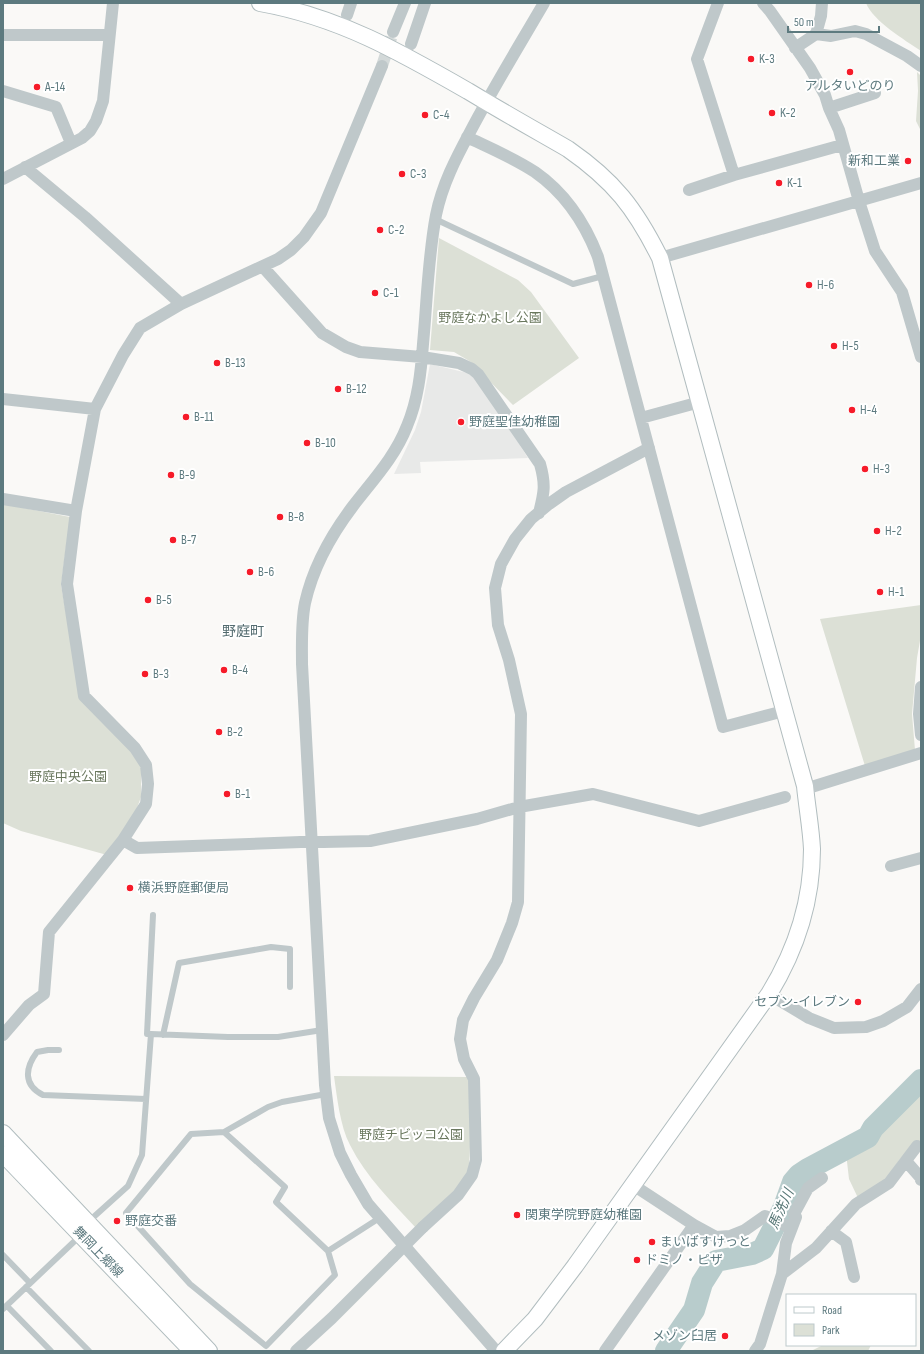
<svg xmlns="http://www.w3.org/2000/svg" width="924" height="1354" font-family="'Sofia Sans Condensed','Noto Sans JP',sans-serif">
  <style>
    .built { fill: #e8e9e8 }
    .green { fill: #dce0d6 }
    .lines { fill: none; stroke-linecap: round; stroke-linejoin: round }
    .river { stroke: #b8cccc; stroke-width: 22 }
    .street-tunnel { stroke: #d3d9d9; stroke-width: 12; stroke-dasharray: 12 6; stroke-linecap: butt }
    .secondary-casing { stroke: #b1bdbf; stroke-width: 18 }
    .lane { stroke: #bfc8ca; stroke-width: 6 }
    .street { stroke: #bfc8ca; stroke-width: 12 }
    .secondary { stroke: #fff; stroke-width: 16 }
    .street-bridge { stroke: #bfc8ca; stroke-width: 12 }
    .poi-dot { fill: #f61b29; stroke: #fff; stroke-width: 1.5 }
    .labels { text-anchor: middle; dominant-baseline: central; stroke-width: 4; stroke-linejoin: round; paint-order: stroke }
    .poi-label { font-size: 13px; fill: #5d7a7f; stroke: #fff; text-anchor: start }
    .park-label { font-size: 13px; fill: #69775d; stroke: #fff }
    .street-label { font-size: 13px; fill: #5d7a7f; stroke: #fff }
    .neighbourhood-label { font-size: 14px; fill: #546c70; stroke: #fff }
    .water-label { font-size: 14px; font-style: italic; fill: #577776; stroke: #fff }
  </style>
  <rect width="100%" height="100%" fill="#faf9f7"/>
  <path class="built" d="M430,364L472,374L478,379L528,458L420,462L421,473L394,474L415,430L421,412Z"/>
  <path class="green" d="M866,3H921V51C905,40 873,21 866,3Z
    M917,72L921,76V131L916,121L918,91Z
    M439,238L518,280L531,292L579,358L513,405L471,362L454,352L430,350Z
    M3,504L70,517L61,585L81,698L133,750L141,766V797L133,819L107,855L21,831L3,823Z
    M921,605V635L917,658L912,714L915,750L865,766L820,619Z
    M334,1076L469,1077C469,1097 473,1164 466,1178C456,1195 431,1214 416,1228C392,1202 366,1177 350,1145C340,1126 337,1097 334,1076Z
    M921,1088V1140L900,1159L886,1179L858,1198L849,1179L846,1153L879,1138L888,1120Z
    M823,1345H871L868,1351H811Z"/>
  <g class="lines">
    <path class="river" d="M666,1351L694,1310L702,1283L716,1261L752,1254L763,1249L784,1207L793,1182L799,1175L808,1169L868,1137L873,1128L921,1080"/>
    <path class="street-tunnel" d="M382,66L393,32"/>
    <defs>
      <path id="secondary" d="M260,3C339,17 400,52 468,91C501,111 535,130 568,149C614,181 635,208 660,258L805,786C807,807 811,828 812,849C812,901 796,950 769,994L575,1266L535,1319L504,1351
        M3,1133L209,1351
        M3,1154L192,1351"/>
    </defs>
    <use href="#secondary" class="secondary-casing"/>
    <path class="lane" d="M435,219L573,284L603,276
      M151,1034H147L153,915
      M163,1035L179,963L271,947L290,949V987
      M59,1050H48L37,1052C25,1068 23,1085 43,1095L146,1099
      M224,1132L268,1107L282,1102L326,1094
      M88,1222L128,1186L142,1155L151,1034L228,1037H278L322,1030
      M328,1251L276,1202L285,1187L224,1132L191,1134L126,1213L190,1284L266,1346L335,1275L328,1251L381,1217
      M3,1255L30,1283
      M26,1287L89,1351
      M7,1306L51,1351
      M3,1309L80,1236"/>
    <path class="street" d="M718,3L697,59L734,175
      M763,3L770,11L810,68L825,95L829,108L839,130L859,201L875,251L902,292L921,357
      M347,15L351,3
      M393,32L405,3
      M816,34L831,36L855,31L866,34L907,56L921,66
      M3,35H109
      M411,44L425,3
      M795,48L816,34L821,16L822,3
      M3,91L56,107L71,143
      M829,108L875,93
      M467,137C490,148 514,158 535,172C565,193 585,223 598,257L723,727L784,711
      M25,167L85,217L181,304
      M3,179L82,138L90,131L96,121L103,101L113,3
      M689,190L734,175L842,145
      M660,258L921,183
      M263,267L322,333L346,347L360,352L422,357L459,363L472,369L478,374L540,464C546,485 544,493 539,513
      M3,399L95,409
      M641,418L700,402
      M3,499L76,511L95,409L123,355L140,328L181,304L278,259L291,250L304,237L321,213L382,66
      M921,687L919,714L921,735
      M805,789L921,753
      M123,840L137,848L301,842
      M323,842L370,841L477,819L519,807L593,794L699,821L785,797
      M891,866L921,858
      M769,994L809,1018L834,1028L866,1027L883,1021L907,1007L921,989
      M3,1035L29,1005L44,994L49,932L123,840L146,804L148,784L146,765L135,748L84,696L67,584L76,511
      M906,1161L920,1177L921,1180
      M633,1185L694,1225L716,1237L730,1236L745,1230L765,1216L791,1228
      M423,1227L458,1195L472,1175L476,1160L474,1079L464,1059L460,1039L463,1020L474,998L497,960L512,923L518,902L521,714L509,660L498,625L495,588L501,564L515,539L531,519L549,504L566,492L649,448
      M831,1231L846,1242L854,1277
      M782,1274L816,1248L856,1204L889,1183L917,1146
      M296,1351L332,1318L393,1257
      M496,1351L368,1204L351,1175L340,1153L329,1118L325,1085L302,664C302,643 301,623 305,603C313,567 331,535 353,506C373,480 395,457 407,426C418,400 421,372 423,344C427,301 428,257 436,215C442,185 456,158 470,132C493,88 519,46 544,3
      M605,1351L694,1225
      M755,1351L760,1344L782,1274L786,1243L796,1217L794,1214L808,1188L822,1178"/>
    <use href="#secondary" class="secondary"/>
    <path class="street-bridge" d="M301,842H323
      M393,1257L423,1227"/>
  </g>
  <g class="poi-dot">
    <circle cx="751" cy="59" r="4"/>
    <circle cx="850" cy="72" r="4"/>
    <circle cx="37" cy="87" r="4"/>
    <circle cx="772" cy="113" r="4"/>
    <circle cx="425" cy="115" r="4"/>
    <circle cx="908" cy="161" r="4"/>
    <circle cx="402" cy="174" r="4"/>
    <circle cx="779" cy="183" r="4"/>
    <circle cx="380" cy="230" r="4"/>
    <circle cx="809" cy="285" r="4"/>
    <circle cx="375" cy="293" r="4"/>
    <circle cx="834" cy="346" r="4"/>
    <circle cx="217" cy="363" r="4"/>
    <circle cx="338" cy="389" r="4"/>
    <circle cx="852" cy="410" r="4"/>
    <circle cx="186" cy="417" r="4"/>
    <circle cx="461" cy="422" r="4"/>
    <circle cx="307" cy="443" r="4"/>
    <circle cx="865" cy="469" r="4"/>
    <circle cx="171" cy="475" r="4"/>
    <circle cx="280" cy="517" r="4"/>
    <circle cx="877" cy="531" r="4"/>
    <circle cx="173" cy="540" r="4"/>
    <circle cx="250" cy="572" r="4"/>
    <circle cx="880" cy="592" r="4"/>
    <circle cx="148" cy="600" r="4"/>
    <circle cx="224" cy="670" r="4"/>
    <circle cx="145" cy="674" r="4"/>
    <circle cx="219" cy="732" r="4"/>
    <circle cx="227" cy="794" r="4"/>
    <circle cx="130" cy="888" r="4"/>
    <circle cx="858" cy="1002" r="4"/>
    <circle cx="517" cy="1215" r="4"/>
    <circle cx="117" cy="1221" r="4"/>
    <circle cx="652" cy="1242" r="4"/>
    <circle cx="637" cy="1260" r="4"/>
    <circle cx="725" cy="1336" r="4"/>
  </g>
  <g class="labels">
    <g class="poi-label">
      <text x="759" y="59">K-3</text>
      <text x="850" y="86" text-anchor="middle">アルタいどのり</text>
      <text x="45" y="87">A-14</text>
      <text x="780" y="113">K-2</text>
      <text x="433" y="115">C-4</text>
      <text x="900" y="161" text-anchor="end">新和工業</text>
      <text x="410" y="174">C-3</text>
      <text x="787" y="183">K-1</text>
      <text x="388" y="230">C-2</text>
      <text x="817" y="285">H-6</text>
      <text x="383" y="293">C-1</text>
      <text x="842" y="346">H-5</text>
      <text x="225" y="363">B-13</text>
      <text x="346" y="389">B-12</text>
      <text x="860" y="410">H-4</text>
      <text x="194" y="417">B-11</text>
      <text x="469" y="422">野庭聖佳幼稚園</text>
      <text x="315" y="443">B-10</text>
      <text x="873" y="469">H-3</text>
      <text x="179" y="475">B-9</text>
      <text x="288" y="517">B-8</text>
      <text x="885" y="531">H-2</text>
      <text x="181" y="540">B-7</text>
      <text x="258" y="572">B-6</text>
      <text x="888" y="592">H-1</text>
      <text x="156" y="600">B-5</text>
      <text x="232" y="670">B-4</text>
      <text x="153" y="674">B-3</text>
      <text x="227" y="732">B-2</text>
      <text x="235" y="794">B-1</text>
      <text x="138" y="888">横浜野庭郵便局</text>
      <text x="850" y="1002" text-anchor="end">セブン-イレブン</text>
      <text x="525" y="1215">関東学院野庭幼稚園</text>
      <text x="125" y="1221">野庭交番</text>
      <text x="660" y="1242">まいばすけっと</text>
      <text x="645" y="1260">ドミノ・ピザ</text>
      <text x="717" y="1336" text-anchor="end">メゾン臼居</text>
    </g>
    <g class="park-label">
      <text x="490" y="318">野庭なかよし公園</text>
      <text x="68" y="777">野庭中央公園</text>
      <text x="411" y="1135">野庭チビッコ公園</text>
    </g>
    <g class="street-label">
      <text transform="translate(98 1252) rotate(46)">舞岡上郷線</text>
    </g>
    <g class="neighbourhood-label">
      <text x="243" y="631">野庭町</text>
    </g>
    <g class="water-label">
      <text transform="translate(781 1209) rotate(-66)">馬洗川</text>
    </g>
  </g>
  <rect width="924" height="1354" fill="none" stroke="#5d7a7f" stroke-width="8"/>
  <rect x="786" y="1294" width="130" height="52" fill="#ffffff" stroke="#becacc"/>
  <rect x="794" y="1307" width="20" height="6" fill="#ffffff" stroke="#becacc"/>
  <text x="822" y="1314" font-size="12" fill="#5d7a7f">Road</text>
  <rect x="794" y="1324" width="20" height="12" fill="#dce0d6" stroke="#becacc"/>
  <text x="822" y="1334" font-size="12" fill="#5d7a7f">Park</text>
  <path d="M788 26v6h91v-6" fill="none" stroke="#5d7a7f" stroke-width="2"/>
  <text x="794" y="26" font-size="12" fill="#5d7a7f" stroke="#ffffff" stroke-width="3" paint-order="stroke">50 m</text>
</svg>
